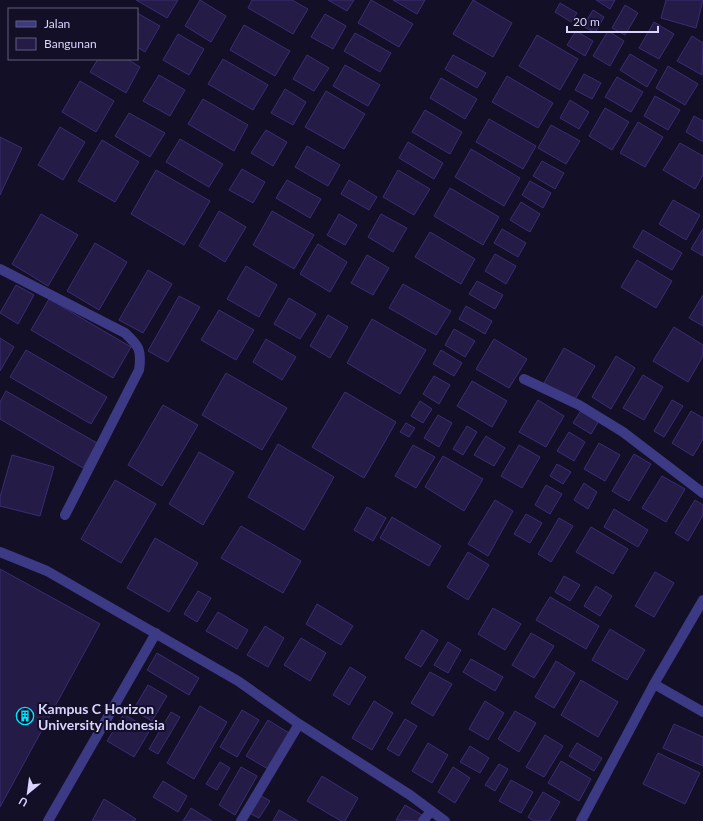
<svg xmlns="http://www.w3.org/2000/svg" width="703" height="821" font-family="Lato,sans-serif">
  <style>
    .building { fill: #241b47; stroke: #3b2d73 }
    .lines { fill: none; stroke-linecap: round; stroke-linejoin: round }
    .lane { stroke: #3d3a85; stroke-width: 10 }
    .street { stroke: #3d3a85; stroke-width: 10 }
    .labels { text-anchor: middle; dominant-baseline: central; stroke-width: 4; stroke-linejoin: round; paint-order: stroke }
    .poi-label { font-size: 14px; font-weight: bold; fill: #d9d4ff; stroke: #130f26; text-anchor: start }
  </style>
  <rect width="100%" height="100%" fill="#130f26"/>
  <path class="building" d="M136,0H178L167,18Z
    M200,0L226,16L211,42L185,26Z
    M252,0H292L308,9L293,34L248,8Z
    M328,0H354L347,11Z
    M371,0L413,24L399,47L358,23Z
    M393,0H425L417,14Z
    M473,0L512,23L493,57L453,34Z
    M596,0H615L610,9Z
    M666,0H703L696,28L661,18Z
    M560,3L577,13L571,22L555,12Z
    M625,5L638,13L625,35L612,28Z
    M593,10L604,17L595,33L583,26Z
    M137,13L160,26L145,52L137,47Z
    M325,14L346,26L333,49L311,37Z
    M654,22L674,34L659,59L639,48Z
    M244,25L290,51L275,76L230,50Z
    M576,31L593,41L585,56L567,45Z
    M608,31L624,41L610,66L593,56Z
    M355,33L391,53L380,72L344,51Z
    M178,34L204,49L189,75L163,60Z
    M537,35L578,59L560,90L519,66Z
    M692,36L703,43L702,75L677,61Z
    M630,54L657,70L647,87L620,70Z
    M307,55L329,68L314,91L293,79Z
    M453,55L486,73L477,88L445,69Z
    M98,59H127L140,67L126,93L90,72Z
    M223,59L268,85L253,110L208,84Z
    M345,65L380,85L368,106L333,86Z
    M668,66L698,84L685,105L656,88Z
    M584,74L601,83L592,99L575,90Z
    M159,75L185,90L170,116L143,101Z
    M507,76L553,103L538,128L492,102Z
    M617,77L643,92L631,112L605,97Z
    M441,78L477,99L465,119L430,98Z
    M80,81L114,101L96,132L62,112Z
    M285,89L306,102L293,125L271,113Z
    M326,91L365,114L344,149L305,127Z
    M655,96L680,110L668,130L644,116Z
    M203,99L248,125L234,151L188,124Z
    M570,100L589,112L579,129L560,118Z
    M605,108L629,122L612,150L589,136Z
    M425,110L462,132L450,154L412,132Z
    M129,113L165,133L150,157L115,136Z
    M694,116L703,121V142L686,132Z
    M489,119L536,146L523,169L476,142Z
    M638,122L663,137L645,167L620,153Z
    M551,125L580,141L566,164L538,148Z
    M60,127L85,142L63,180L38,165Z
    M266,130L287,142L273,166L251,153Z
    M0,137L22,148L0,195Z
    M180,139L223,164L209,187L166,162Z
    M102,140L139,162L115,202L78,181Z
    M408,142L443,163L434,179L399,158Z
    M680,143L703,156V175L695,189L663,170Z
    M307,146L340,165L328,186L295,167Z
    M471,149L520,178L504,206L455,177Z
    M542,161L564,173L555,189L533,176Z
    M242,169L265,182L253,203L229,190Z
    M156,170L210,201L184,245L131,214Z
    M398,170L430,189L414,215L383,197Z
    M287,180L321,199L310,218L276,198Z
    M349,180L377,197L369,210L341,194Z
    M530,181L551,193L543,208L522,195Z
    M450,188L499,217L483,245L434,216Z
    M673,200L700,215L686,240L659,224Z
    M521,202L540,214L530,232L510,220Z
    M219,211L246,227L225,262L199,246Z
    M272,211L314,235L294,269L253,245Z
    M41,214L78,235L48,286L12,264Z
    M339,214L357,225L345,245L327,235Z
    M381,214L407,228L393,252L368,237Z
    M502,229L526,243L518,257L494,243Z
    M703,229V256L691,249Z
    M643,230L682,253L672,270L633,247Z
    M430,232L475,259L461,284L415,257Z
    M95,243L127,262L99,310L67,291Z
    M318,244L347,262L330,292L300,274Z
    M495,254L516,266L506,284L485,271Z
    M367,255L389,268L373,295L351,283Z
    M637,260L672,281L656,308L621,287Z
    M246,266L277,285L259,317L227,299Z
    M148,270L172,284L143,333L119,320Z
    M477,281L503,295L495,309L469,294Z
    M403,284L451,311L436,335L389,308Z
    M16,285L34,295L18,324L0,313Z
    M703,295V326L689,318Z
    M179,296L200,307L168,362L148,351Z
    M289,298L316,314L300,339L274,324Z
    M49,299L131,347L113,378L31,330Z
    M466,306L492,321L485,334L459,319Z
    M219,310L254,330L236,360L201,340Z
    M328,315L348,327L330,358L310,346Z
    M372,319L426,350L400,394L347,363Z
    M674,327L703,345V356L688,382L653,361Z
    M454,329L475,341L465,357L445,345Z
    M0,338L14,347L0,371Z
    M266,339L296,357L282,380L253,362Z
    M494,339L527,359L509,388L476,369Z
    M564,348L595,366L574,401L544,383Z
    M26,350L107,397L91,424L10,377Z
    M441,350L462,363L454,376L433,364Z
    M616,356L635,368L611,409L592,397Z
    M226,373L287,408L262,450L202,415Z
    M643,375L663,387L644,420L623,408Z
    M434,376L450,385L439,404L423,394Z
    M472,381L507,401L492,427L457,406Z
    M6,391L97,443L83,468L0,419V402Z
    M345,392L396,422L364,478L312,447Z
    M538,400L564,416L546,447L519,432Z
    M672,400L683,406L664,437L654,431Z
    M420,401L432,409L423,423L411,416Z
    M163,405L198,425L162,486L128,465Z
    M582,409L600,419L591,434L573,423Z
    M691,411L703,418V439L693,456L672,443Z
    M438,415L452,423L439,447L424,438Z
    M406,423L415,428L409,437L400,432Z
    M467,426L477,432L463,455L453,449Z
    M569,432L585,442L574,461L557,451Z
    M486,436L505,448L494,466L474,455Z
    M599,443L620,455L605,481L584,469Z
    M278,444L334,477L304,530L248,497Z
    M413,445L435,457L416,488L395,476Z
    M519,445L540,457L522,488L501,476Z
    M199,452L234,472L203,525L169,504Z
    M634,454L651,464L629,501L612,491Z
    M12,455L54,467L40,516L0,506V497Z
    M443,456L483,479L464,511L425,487Z
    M557,464L571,472L563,484L550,476Z
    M662,476L685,489L666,522L642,508Z
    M115,480L156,504L121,563L81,539Z
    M584,483L597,492L588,509L574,500Z
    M546,485L562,494L550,514L535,505Z
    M495,500L513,511L488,556L468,544Z
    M695,500L703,505V515L688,541L675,533Z
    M367,507L386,518L373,541L354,530Z
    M614,509L648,530L638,547L604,527Z
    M526,514L542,523L530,543L514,534Z
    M392,517L441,546L429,566L380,538Z
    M559,518L573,526L551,562L538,554Z
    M241,526L301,561L283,593L221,558Z
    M591,527L628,549L613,574L576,552Z
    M155,538L198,563L169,612L127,588Z
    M468,552L489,565L468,600L447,587Z
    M0,569L100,624L0,807Z
    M655,572L674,583L654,617L635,606Z
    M564,576L580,585L570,601L555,592Z
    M596,586L612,596L600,616L584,606Z
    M198,591L211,598L197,622L184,614Z
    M550,597L599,626L586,649L536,620Z
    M317,604L353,626L341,645L306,624Z
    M493,608L521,624L505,650L478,634Z
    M218,612L248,630L237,649L206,631Z
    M265,626L284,638L268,667L247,655Z
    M610,629L645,650L627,680L592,660Z
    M422,630L438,640L421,667L405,658Z
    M531,633L554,646L534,678L512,665Z
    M301,638L326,653L310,681L284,665Z
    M448,642L461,650L448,673L434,665Z
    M157,653L199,678L189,695L147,670Z
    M471,659L503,677L495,691L463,672Z
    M556,661L575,673L554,708L535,697Z
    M350,667L366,677L349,705L333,695Z
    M430,672L452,684L433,716L411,703Z
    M581,680L618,702L598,737L561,715Z
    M148,685L167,696L152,721L133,710Z
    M374,701L393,713L372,750L352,738Z
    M485,701L504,713L488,740L469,729Z
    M200,706L227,722L194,779L167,763Z
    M242,710L259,720L237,757L220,747Z
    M515,711L536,723L519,752L498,739Z
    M171,712L180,717L158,754L149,749Z
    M124,714L150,730L134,757L107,741Z
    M405,719L417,726L399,756L387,749Z
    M268,720L289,733L268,769L246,756Z
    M674,724L703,737V766L663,748Z
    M545,735L563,746L544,777L526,767Z
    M428,743L448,755L432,783L412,771Z
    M577,743L602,758L594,771L569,756Z
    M470,746L489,758L480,773L460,762Z
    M658,753L700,773L685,804L643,784Z
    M561,761L591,779L579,801L548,783Z
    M220,762L230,768L217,790L206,784Z
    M499,764L508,769L495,791L485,785Z
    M241,767L257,776L235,815L219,805Z
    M453,767L470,778L455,803L438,792Z
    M322,776L358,798L345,821H341L307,801Z
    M511,780L533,792L521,813L499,801Z
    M163,781L187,796L178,812L153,797Z
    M543,792L560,802L549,821H534L528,817Z
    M258,794L270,801L259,818L247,812Z
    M104,799L136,819L134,821H92Z
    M405,805L422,815L418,821L396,820Z
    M191,808L212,821H183Z
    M279,810L298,821H273Z"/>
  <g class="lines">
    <path class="lane" d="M0,269L125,333C139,346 142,350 139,370L65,515"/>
    <path class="street" d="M524,379L579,405L623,432L703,493
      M0,552L47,571L238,681L299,724L410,795L445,821
      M654,684L703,712
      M48,821L156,633
      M241,821L299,724
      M423,821L431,811
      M581,821L654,684L703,600"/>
  </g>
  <defs>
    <symbol id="building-ring" viewBox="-11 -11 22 22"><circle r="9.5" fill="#130f26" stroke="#00e5ff" stroke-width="1.5"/><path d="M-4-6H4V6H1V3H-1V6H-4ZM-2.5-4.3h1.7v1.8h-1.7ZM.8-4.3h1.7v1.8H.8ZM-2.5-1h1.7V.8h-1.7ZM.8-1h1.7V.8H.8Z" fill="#00e5ff"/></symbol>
  </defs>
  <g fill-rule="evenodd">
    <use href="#building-ring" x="15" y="706" width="20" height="20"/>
  </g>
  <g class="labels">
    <g class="poi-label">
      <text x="38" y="708">Kampus C Horizon<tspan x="38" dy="16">University Indonesia</tspan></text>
    </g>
  </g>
  <rect x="8" y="8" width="130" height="52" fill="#130f26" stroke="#625e7d"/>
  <rect x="16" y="21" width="20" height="6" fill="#3d3a85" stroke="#625e7d"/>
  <text x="44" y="28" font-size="12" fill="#d9d4ff">Jalan</text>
  <rect x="16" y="38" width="20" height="12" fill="#241b47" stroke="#625e7d"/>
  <text x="44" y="48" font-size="12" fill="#d9d4ff">Bangunan</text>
  <g transform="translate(28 793) rotate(209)" stroke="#130f26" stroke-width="3" paint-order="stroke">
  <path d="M0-3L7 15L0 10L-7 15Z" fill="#d9d4ff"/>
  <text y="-6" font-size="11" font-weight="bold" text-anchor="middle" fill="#d9d4ff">U</text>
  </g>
  <path d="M567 26v6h91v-6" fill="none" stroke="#d9d4ff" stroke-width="2"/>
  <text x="573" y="26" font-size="12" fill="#d9d4ff" stroke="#130f26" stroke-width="3" paint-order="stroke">20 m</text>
</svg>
